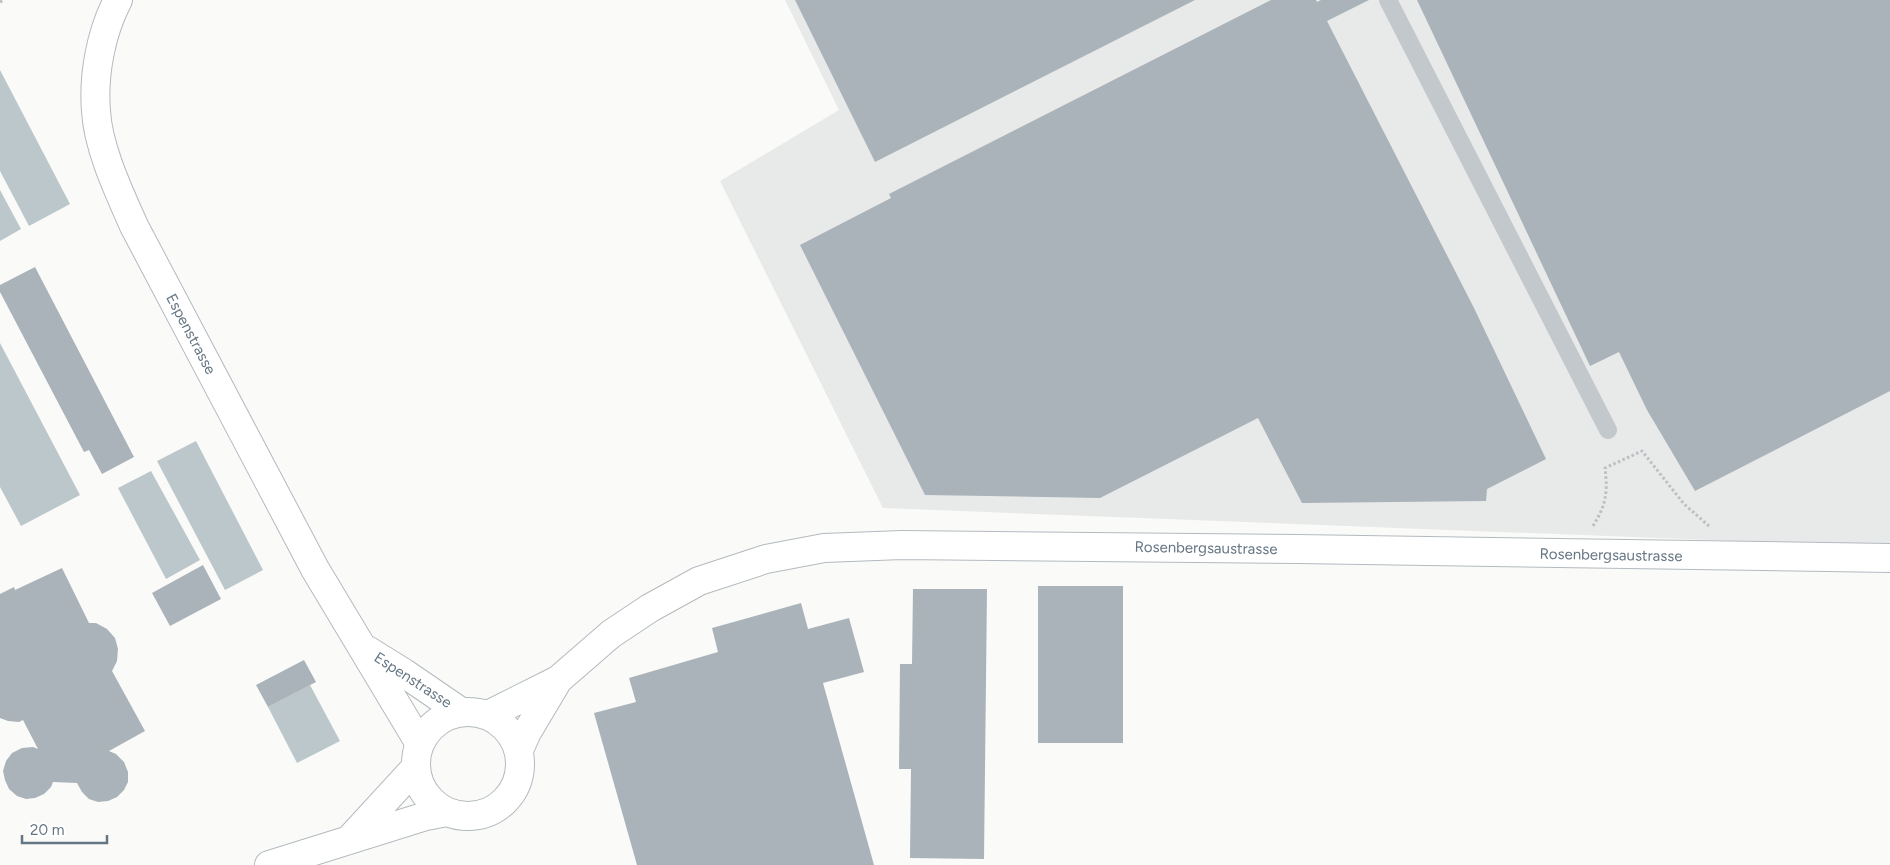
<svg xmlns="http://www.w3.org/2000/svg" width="1890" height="865" font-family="Figtree,sans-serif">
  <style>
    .built { fill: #e8e9e9 }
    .water { fill: #bbc7cb }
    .building { fill: #aab3b9 }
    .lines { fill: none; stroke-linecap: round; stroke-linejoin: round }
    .secondary-casing { stroke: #b3babf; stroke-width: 30 }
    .path { stroke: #bbbfc2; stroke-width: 3; stroke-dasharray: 2.5 2.5; stroke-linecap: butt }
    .lane { stroke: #c3c8cc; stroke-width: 18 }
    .secondary { stroke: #fff; stroke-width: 28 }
    .labels { text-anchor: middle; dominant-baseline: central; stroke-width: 5; stroke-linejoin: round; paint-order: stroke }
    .street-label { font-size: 15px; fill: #657683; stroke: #fff }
  </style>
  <rect width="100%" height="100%" fill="#fafaf8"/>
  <path class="built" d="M785,0H1890V547L883,508L720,181L839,110Z"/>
  <path class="water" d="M0,70L70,204L29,226L0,171Z
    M0,190L21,229L0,241Z
    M0,343L80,495L21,526L0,487Z
    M196,441L263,570L225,590L157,461Z
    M151,471L200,560L166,579L118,488Z
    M310,685L340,741L297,763L268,707Z"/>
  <path class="building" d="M795,0H1195L875,162Z
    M1271,0H1316L1317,2L1321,0H1369L1327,21L1474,308L1546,459L1487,489L1486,501L1302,503L1258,418L1100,498L925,495L800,245L891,198L889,194Z
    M1417,0H1890V391L1695,491L1647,410L1619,352L1590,366Z
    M35,267L134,457L102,474L89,450L84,452L0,292V285Z
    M203,565L221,599L170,626L152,593Z
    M62,568L89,623H96L107,629L115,638L118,649L117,661L112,671L145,731L109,751L116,754L124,762L128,772V782L124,790L117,797L108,801L98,802L89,799L82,792L77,783L53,782L51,787L44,794L35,798L26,799L17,796L9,789L5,780L3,771L6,761L12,753L22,748L33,747L38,749L23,720L19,722L8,721L0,718V594L14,587L15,590Z
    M1038,586H1123V743H1038Z
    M913,589H987L984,859L910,858L911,769H899L900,664H912Z
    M801,603L808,629L849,618L864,672L823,683L874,865H637L594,713L636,702L629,678L718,652L712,628Z
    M304,660L316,682L268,707L256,685Z"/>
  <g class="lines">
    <defs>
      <path id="secondary" d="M118,0C101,32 93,75 96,111C98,148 119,192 134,226L315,569L420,744
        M367,650L404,673L461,712
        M416 764a52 52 0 1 1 104 0a52 52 0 1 1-104 0Z
        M488,715L558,680L611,634L650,608L699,581L766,559L824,548L902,545L1297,549L1890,558
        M519,750L527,732L558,680
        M349,840L416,767
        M269,865L426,816L447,812"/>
    </defs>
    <use href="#secondary" class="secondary-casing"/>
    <path class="path" d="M0,2L4,0
      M1593,526C1606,505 1608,493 1605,468L1642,451L1684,504L1709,526"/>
    <path class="lane" d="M1388,0L1608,430"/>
    <use href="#secondary" class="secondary"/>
  </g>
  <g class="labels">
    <g class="street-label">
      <text transform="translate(191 334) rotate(62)">Espenstrasse</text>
      <text transform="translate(1206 548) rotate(1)">Rosenbergsaustrasse</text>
      <text transform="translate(1611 555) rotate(1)">Rosenbergsaustrasse</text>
      <text transform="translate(413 680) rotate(33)">Espenstrasse</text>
    </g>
  </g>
  <path d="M22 835v8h85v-8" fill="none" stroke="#657683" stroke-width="2.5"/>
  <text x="30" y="835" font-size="15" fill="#657683" stroke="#ffffff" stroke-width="4" paint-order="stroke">20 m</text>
</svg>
